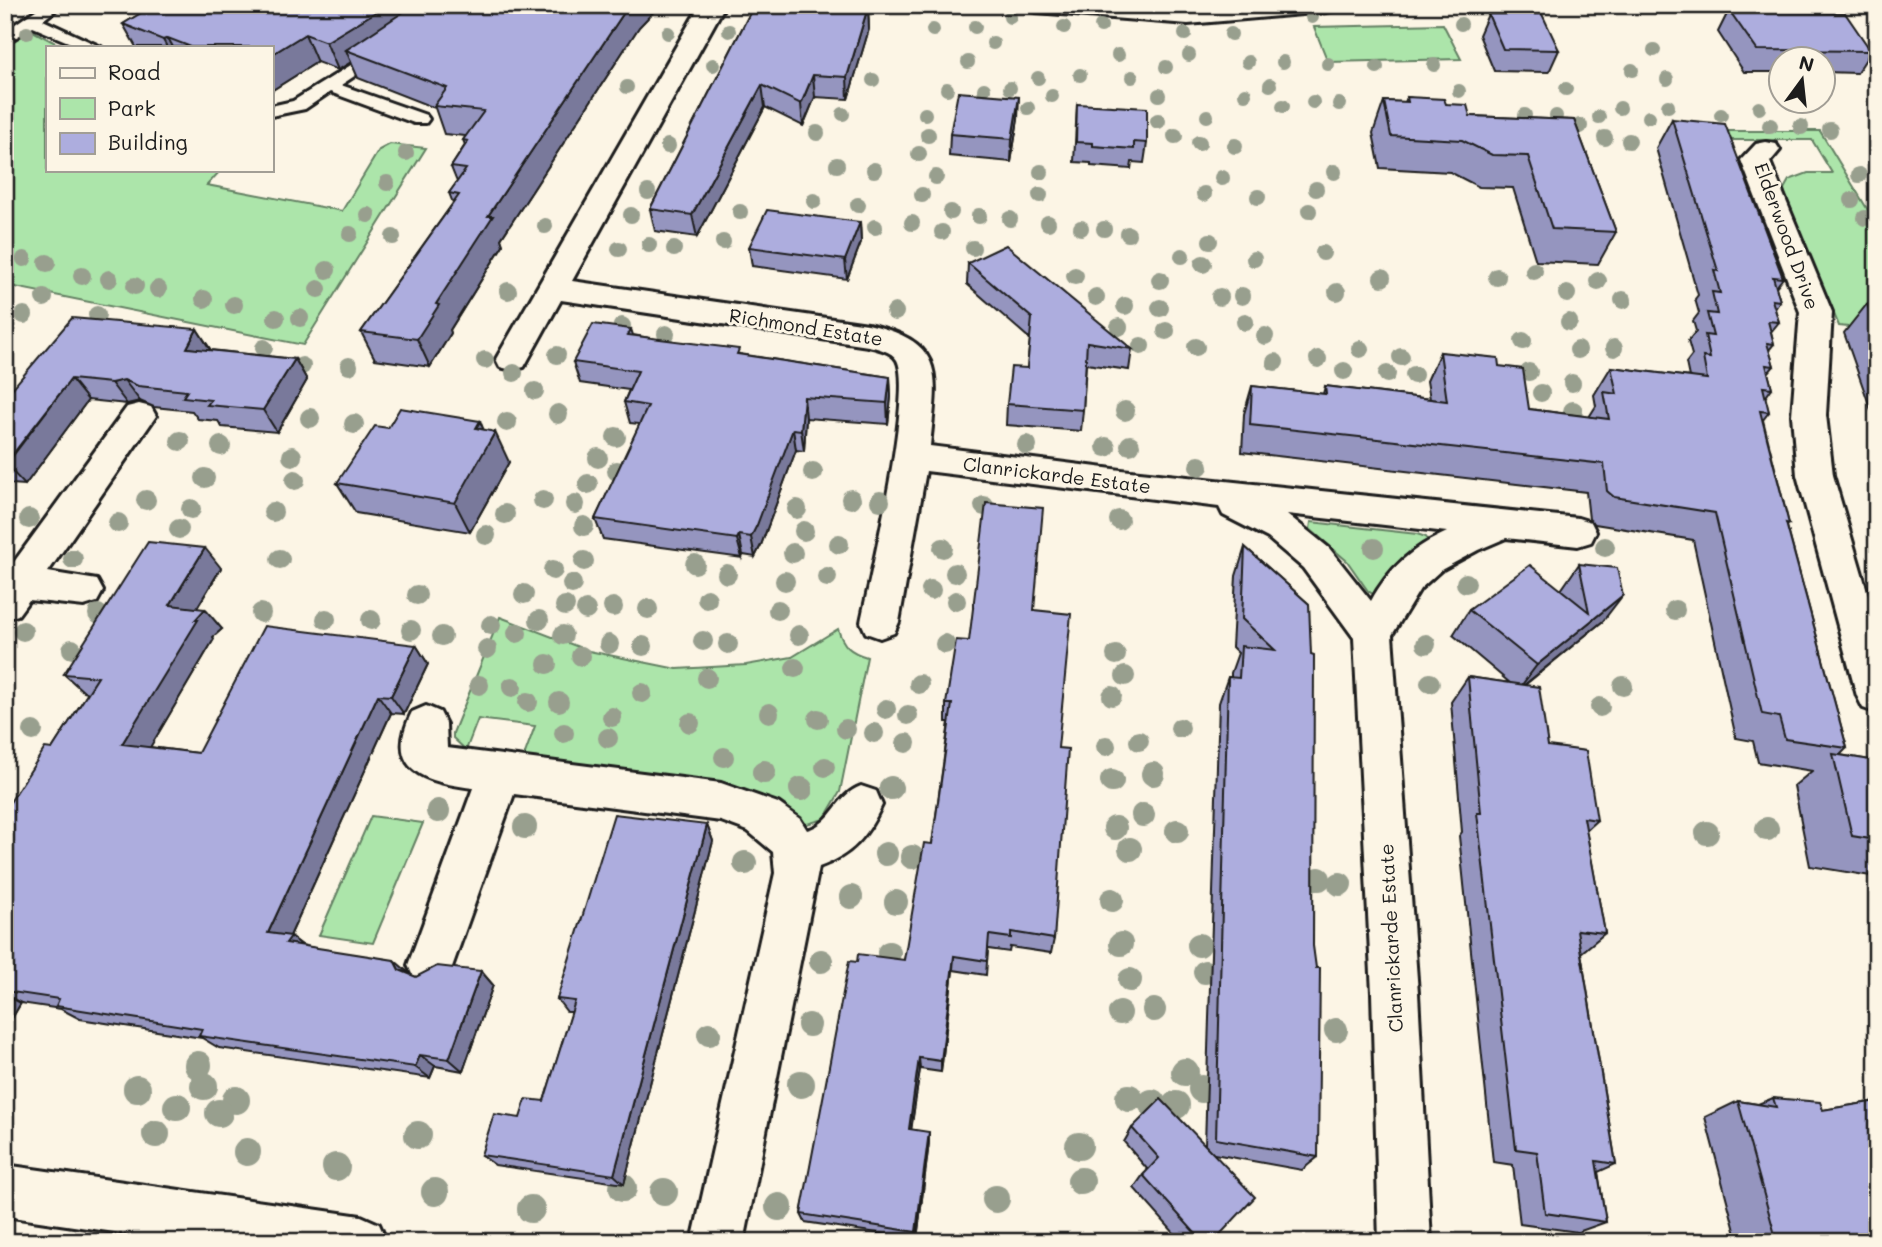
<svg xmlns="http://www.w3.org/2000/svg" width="1882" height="1247" viewBox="0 0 1882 1247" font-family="Mali,sans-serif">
<rect width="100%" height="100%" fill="#fcf5e5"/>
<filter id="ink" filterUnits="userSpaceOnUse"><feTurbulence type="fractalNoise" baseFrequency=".0143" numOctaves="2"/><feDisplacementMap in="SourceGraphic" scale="14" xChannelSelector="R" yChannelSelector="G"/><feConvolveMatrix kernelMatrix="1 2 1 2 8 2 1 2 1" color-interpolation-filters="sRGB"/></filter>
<g filter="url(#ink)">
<g fill="#ace5aa" stroke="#648063" stroke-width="2">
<polygon points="1443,24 1461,59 1328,62 1314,27"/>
<polygon points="29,29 63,47 47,47 47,170 221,170 207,185 342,211 379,150 390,144 426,148 303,345 5,285 5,41"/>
<polygon points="1694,131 1820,131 1877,225 1877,330 1839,326 1786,198 1784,189 1789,180 1808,173 1832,173 1812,140 1701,140"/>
<path d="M1311 522 1417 534 1426 537 1429 542C1418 552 1404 556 1393 568 1385 576 1384 589 1373 594L1368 591 1347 561 1310 529Z"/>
<path d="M500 617 589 651 677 669 746 665 792 657 838 629C843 646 850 652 867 657L840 792 824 819 807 824 750 792 724 784 523 759 535 726 478 719 466 750 453 738V733Z"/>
<polygon points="371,816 423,823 373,943 319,935"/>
</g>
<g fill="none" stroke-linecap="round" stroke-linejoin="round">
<defs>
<g id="service">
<polygon points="43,5 62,5 43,20 101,47 80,47 33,27 5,44 5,31"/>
<polygon points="380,47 388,52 386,55 341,85 426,115 429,119 426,123 414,123 330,92 305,109 271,116 271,106 293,101"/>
</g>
<g id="minor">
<path d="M700 5H725L572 281 868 324C948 343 937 375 930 446L1121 470 1578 518 1591 522 1596 532 1591 542 1578 546 1506 538 1478 550 1441 570 1420 589 1392 635 1418 993 1431 1242H1379L1372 993 1354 638 1303 568 1268 538 1223 515 1219 507 926 471 899 622 894 633 880 638 866 633 861 622C870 579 914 391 897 360 892 351 877 348 868 346L561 300 524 367 512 370 500 367 496 359ZM1287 514 1447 532C1413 547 1389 568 1371 601L1329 548Z"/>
<polygon points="1766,142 1776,144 1780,150 1770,162 1832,312 1826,415 1833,475 1870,601 1877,602 1877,713 1863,708 1857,696 1797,475 1792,415 1800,312 1741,160 1756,144"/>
<polygon points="139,404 151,407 156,416 48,572 97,580 103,591 97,602 84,606 29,600 18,615 5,619 6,573 127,407"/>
<path d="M426 706 440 712 446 724 447 748 721 783 778 803 800 819 807 830C834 823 836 795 861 786L876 791 882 805C867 837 852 855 819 867L744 1242H692L775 873 773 852 748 831 721 821 514 794 447 981 431 988 415 981 408 965 473 788C426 782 383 771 412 712Z"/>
</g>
<polygon id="tertiary" points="1024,5 1188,8 1338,5 1335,10 1326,12 1188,24 1036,12 1027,10"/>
<polygon id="secondary" points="5,1165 361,1216 379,1224 387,1242 183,1242 5,1216"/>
</defs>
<use href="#service" stroke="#1c1c1c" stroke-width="6"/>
<use href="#minor" stroke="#1c1c1c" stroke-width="6"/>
<use href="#tertiary" stroke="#1c1c1c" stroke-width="6"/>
<use href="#secondary" stroke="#1c1c1c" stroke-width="6"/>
<use href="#service" fill="#fcf5e5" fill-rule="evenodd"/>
<use href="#minor" fill="#fcf5e5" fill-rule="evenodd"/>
<use href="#tertiary" fill="#fcf5e5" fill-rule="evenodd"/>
<use href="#secondary" fill="#fcf5e5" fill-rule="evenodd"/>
</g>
<g fill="#989f8e">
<circle cx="1010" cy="17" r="7"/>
<circle cx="1312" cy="17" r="7"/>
<circle cx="1461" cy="24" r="7"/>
<circle cx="1101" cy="26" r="7"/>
<circle cx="975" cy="27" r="7"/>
<circle cx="1064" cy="27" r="7"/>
<circle cx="933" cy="30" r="7"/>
<circle cx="729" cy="31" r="7"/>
<circle cx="27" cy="33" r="7"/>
<circle cx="668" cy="33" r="7"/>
<circle cx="1185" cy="34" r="7"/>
<circle cx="1231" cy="34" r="7"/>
<circle cx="993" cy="43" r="7"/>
<circle cx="1654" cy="50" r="7"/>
<circle cx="1118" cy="55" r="7"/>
<circle cx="1189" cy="55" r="7"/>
<circle cx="968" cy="62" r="7"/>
<circle cx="1248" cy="62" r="7"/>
<circle cx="1283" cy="62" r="7"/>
<circle cx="1328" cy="64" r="7"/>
<circle cx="713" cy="65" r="7"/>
<circle cx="1434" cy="65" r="7"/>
<circle cx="1166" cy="67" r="7"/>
<circle cx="1377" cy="67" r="7"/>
<circle cx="1632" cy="70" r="7"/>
<circle cx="1080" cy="75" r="7"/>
<circle cx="1132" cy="77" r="7"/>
<circle cx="1038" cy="78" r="7"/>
<circle cx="1667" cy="79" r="7"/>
<circle cx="873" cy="80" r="7"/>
<circle cx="1270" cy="85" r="7"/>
<circle cx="627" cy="87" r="7"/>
<circle cx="1010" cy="88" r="7"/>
<circle cx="947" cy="89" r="7"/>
<circle cx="984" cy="89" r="7"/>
<circle cx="1566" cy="89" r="7"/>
<circle cx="1459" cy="91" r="7"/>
<circle cx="1245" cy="94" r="7"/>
<circle cx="1159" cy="95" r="7"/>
<circle cx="1052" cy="96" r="7"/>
<circle cx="1313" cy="102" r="7"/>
<circle cx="1339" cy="104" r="7"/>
<circle cx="1283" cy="106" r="7"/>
<circle cx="1668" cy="106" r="7"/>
<circle cx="1028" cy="108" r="7"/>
<circle cx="1620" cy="108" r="7"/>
<circle cx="1759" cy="108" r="7"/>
<circle cx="843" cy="114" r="7"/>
<circle cx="925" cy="114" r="7"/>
<circle cx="1525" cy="115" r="7"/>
<circle cx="1721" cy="115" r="7"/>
<circle cx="1207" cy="116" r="7"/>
<circle cx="1556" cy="116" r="7"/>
<circle cx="1599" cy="117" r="7"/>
<circle cx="1649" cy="117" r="7"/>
<circle cx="1158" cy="121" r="8"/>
<circle cx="1580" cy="126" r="8"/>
<circle cx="1770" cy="126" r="8"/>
<circle cx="1801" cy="127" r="8"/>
<circle cx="1830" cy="130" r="8"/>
<circle cx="817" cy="133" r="8"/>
<circle cx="928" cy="135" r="8"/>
<circle cx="1175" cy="136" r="8"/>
<circle cx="1605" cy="138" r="8"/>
<circle cx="1629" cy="141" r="8"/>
<circle cx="1199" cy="143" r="8"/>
<circle cx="668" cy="146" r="8"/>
<circle cx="1235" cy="146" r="8"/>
<circle cx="406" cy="153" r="8"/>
<circle cx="919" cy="154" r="8"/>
<circle cx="837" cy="165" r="8"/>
<circle cx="874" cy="170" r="8"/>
<circle cx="1041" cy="172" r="8"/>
<circle cx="1334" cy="172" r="8"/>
<circle cx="1859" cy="175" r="8"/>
<circle cx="936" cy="177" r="8"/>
<circle cx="1222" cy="178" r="8"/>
<circle cx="387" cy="183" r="8"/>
<circle cx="1316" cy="189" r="8"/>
<circle cx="648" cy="192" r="8"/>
<circle cx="1204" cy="194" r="8"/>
<circle cx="922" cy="195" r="8"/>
<circle cx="1040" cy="195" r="8"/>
<circle cx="1258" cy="197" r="8"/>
<circle cx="1852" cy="200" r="8"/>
<circle cx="814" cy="201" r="8"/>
<circle cx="858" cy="205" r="8"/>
<circle cx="1309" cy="211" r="8"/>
<circle cx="740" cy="212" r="8"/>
<circle cx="951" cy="212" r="8"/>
<circle cx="368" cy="215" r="8"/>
<circle cx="631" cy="215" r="8"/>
<circle cx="979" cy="216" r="8"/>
<circle cx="1865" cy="218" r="8"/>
<circle cx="1010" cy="219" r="8"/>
<circle cx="912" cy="223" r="8"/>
<circle cx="1048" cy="223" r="8"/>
<circle cx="545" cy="226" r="8"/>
<circle cx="875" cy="227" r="8"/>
<circle cx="1081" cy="228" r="8"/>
<circle cx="1104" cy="229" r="8"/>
<circle cx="942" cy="232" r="8"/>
<circle cx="350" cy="234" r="8"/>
<circle cx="1128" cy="234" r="8"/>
<circle cx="393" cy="237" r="8"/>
<circle cx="1210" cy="241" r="8"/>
<circle cx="723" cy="242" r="8"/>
<circle cx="649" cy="245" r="8"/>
<circle cx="973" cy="248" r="8"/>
<circle cx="619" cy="249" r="8"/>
<circle cx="674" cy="249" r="8"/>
<circle cx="1323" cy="253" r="8"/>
<circle cx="1182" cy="256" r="8"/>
<circle cx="24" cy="259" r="8"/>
<circle cx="1254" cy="259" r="8"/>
<circle cx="47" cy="263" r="9"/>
<circle cx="1203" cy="264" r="9"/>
<circle cx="327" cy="270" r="9"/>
<circle cx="1534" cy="271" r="9"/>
<circle cx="82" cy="276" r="9"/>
<circle cx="1075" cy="276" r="9"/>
<circle cx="1497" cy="277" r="9"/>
<circle cx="1382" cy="278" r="9"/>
<circle cx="109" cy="279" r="9"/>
<circle cx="1160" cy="280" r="9"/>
<circle cx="1598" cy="281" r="9"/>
<circle cx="135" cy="286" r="9"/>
<circle cx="158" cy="289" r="9"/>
<circle cx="318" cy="289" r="9"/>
<circle cx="508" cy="291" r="9"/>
<circle cx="1337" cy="292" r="9"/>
<circle cx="1567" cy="294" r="9"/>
<circle cx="1242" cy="296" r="9"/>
<circle cx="1096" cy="297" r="9"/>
<circle cx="1220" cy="297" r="9"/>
<circle cx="44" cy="298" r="9"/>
<circle cx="204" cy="299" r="9"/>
<circle cx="1623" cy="300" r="9"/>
<circle cx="234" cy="305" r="9"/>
<circle cx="1125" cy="306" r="9"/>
<circle cx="1160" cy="308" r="9"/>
<circle cx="895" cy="312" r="9"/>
<circle cx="24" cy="315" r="9"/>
<circle cx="97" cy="315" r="9"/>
<circle cx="276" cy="318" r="9"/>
<circle cx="300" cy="318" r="9"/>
<circle cx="1245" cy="322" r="9"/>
<circle cx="1569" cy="322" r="9"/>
<circle cx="622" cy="326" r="9"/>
<circle cx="1119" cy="327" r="9"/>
<circle cx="1166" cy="331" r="9"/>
<circle cx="666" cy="334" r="9"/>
<circle cx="1265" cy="336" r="9"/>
<circle cx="1523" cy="341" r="9"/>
<circle cx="1141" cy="346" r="9"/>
<circle cx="1196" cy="347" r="9"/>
<circle cx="264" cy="348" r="9"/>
<circle cx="1614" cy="348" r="9"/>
<circle cx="1360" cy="349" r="9"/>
<circle cx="1578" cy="350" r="9"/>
<circle cx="557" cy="355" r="9"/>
<circle cx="1401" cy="357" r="9"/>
<circle cx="1318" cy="359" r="9"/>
<circle cx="485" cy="360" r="9"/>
<circle cx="1275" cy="362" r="9"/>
<circle cx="302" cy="366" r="9"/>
<circle cx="349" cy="366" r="9"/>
<circle cx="1344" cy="371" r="9"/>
<circle cx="1529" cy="372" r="9"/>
<circle cx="514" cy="373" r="9"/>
<circle cx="1387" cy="374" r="9"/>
<circle cx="1414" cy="375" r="9"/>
<circle cx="1572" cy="383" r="9"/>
<circle cx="535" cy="391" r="9"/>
<circle cx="1541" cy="393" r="9"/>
<circle cx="1125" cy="411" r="10"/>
<circle cx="1573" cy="411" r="10"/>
<circle cx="558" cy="414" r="10"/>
<circle cx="310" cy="418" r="10"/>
<circle cx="507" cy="422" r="10"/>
<circle cx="354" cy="424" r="10"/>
<circle cx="616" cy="437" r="10"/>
<circle cx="180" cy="441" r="10"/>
<circle cx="1027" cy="445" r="10"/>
<circle cx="1130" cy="445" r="10"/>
<circle cx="221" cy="446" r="10"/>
<circle cx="1106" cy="447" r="10"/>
<circle cx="292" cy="456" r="10"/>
<circle cx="598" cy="458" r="10"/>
<circle cx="1199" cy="466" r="10"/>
<circle cx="617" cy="471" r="10"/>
<circle cx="813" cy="472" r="10"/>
<circle cx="205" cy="478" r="10"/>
<circle cx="295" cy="480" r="10"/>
<circle cx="588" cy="484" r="10"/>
<circle cx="851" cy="499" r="10"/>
<circle cx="146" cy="500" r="10"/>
<circle cx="543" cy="500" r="10"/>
<circle cx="880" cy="501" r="10"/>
<circle cx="575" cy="504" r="10"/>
<circle cx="984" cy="506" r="10"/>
<circle cx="191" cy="509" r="10"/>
<circle cx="797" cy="509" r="10"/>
<circle cx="273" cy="512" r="10"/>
<circle cx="505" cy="514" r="10"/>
<circle cx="29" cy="519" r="10"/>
<circle cx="1119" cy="520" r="10"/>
<circle cx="118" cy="523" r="10"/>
<circle cx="584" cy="526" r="10"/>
<circle cx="179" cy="529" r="10"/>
<circle cx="804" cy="531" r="10"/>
<circle cx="486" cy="535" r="10"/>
<circle cx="839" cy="544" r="10"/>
<circle cx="1605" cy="547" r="10"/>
<circle cx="943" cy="548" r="10"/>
<circle cx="1374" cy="548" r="10"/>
<circle cx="793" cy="553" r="10"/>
<circle cx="73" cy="559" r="10"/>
<circle cx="280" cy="559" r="10"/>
<circle cx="584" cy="561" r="10"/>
<circle cx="695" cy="564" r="10"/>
<circle cx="553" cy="570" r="10"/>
<circle cx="955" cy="573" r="10"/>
<circle cx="727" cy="574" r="10"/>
<circle cx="827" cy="577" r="10"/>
<circle cx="785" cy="581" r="10"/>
<circle cx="1466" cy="583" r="10"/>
<circle cx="572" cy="584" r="10"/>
<circle cx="931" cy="590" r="10"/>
<circle cx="524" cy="594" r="10"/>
<circle cx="417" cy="595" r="10"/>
<circle cx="707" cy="599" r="10"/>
<circle cx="956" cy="601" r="10"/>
<circle cx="565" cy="606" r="10"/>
<circle cx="613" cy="607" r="10"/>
<circle cx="648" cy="609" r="10"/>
<circle cx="586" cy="610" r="10"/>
<circle cx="778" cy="610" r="10"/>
<circle cx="1675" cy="610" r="10"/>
<circle cx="261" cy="613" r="10"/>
<circle cx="98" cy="614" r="10"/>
<circle cx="326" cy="619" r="10"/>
<circle cx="371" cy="620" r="10"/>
<circle cx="539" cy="620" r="10"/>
<circle cx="491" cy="625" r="10"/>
<circle cx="411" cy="630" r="10"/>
<circle cx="23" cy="631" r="10"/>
<circle cx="517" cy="633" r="10"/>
<circle cx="563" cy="635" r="10"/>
<circle cx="799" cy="635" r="10"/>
<circle cx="442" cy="636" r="10"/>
<circle cx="703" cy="641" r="10"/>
<circle cx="609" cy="644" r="10"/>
<circle cx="728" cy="644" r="10"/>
<circle cx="945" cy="644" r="10"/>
<circle cx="1426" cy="644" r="10"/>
<circle cx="643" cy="646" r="10"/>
<circle cx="72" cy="649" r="10"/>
<circle cx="487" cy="649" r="10"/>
<circle cx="1116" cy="655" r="10"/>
<circle cx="581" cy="656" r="10"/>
<circle cx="547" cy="664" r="10"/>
<circle cx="795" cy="668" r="10"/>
<circle cx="1125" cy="676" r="10"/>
<circle cx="707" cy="678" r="10"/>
<circle cx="1430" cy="683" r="10"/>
<circle cx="919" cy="684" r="10"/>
<circle cx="479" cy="685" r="10"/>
<circle cx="1623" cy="686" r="10"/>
<circle cx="512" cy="687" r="10"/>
<circle cx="642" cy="693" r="10"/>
<circle cx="1112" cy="696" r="10"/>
<circle cx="528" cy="702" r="10"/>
<circle cx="559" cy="702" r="10"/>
<circle cx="1600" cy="707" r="10"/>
<circle cx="886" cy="709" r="10"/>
<circle cx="769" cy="713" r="10"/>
<circle cx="908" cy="715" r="10"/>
<circle cx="612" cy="717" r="10"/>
<circle cx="818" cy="719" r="10"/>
<circle cx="690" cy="723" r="10"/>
<circle cx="1180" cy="728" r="10"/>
<circle cx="846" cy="729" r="10"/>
<circle cx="33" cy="731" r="10"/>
<circle cx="564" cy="733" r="10"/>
<circle cx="874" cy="733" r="10"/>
<circle cx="608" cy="738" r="10"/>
<circle cx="1139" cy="741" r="10"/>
<circle cx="906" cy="743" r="10"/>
<circle cx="1106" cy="746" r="10"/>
<circle cx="724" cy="757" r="10"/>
<circle cx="825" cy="767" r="10"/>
<circle cx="764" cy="772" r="12"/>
<circle cx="1153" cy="774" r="12"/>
<circle cx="1112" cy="781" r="12"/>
<circle cx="891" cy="788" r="12"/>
<circle cx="801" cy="789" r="12"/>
<circle cx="438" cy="811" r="12"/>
<circle cx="1143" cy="815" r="12"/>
<circle cx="525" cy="827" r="12"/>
<circle cx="1115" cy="828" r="12"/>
<circle cx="1767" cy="829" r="12"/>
<circle cx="1177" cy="831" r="12"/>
<circle cx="1707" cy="833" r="12"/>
<circle cx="1130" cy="849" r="12"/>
<circle cx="886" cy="854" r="12"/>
<circle cx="912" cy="857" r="12"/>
<circle cx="745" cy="863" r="12"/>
<circle cx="1319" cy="879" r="12"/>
<circle cx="1340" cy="884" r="12"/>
<circle cx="851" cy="897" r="12"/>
<circle cx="1112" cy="900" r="12"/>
<circle cx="896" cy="902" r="12"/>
<circle cx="1121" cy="944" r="12"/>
<circle cx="1199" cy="945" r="12"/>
<circle cx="889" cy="953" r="12"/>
<circle cx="821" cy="961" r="12"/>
<circle cx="1205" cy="972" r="12"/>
<circle cx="1130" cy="980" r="12"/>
<circle cx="1154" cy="1010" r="12"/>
<circle cx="1120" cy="1013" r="12"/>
<circle cx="809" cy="1025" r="12"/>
<circle cx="1336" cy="1030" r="12"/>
<circle cx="709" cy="1034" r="12"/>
<circle cx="198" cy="1065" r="14"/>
<circle cx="1185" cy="1072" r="14"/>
<circle cx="801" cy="1084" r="14"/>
<circle cx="204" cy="1086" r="14"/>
<circle cx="137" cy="1089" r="14"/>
<circle cx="1202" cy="1089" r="14"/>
<circle cx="1129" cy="1098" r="14"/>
<circle cx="236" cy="1100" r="14"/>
<circle cx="1152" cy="1103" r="14"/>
<circle cx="1176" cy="1105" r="14"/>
<circle cx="177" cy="1107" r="14"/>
<circle cx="219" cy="1113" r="14"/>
<circle cx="156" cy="1134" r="14"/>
<circle cx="418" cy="1135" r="14"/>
<circle cx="1079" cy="1146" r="14"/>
<circle cx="247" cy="1152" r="14"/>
<circle cx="336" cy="1167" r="14"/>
<circle cx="1081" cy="1181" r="14"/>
<circle cx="623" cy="1188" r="14"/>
<circle cx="435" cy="1192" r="14"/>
<circle cx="664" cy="1192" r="14"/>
<circle cx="996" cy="1199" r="14"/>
<circle cx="779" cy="1207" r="14"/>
<circle cx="531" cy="1209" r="14"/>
</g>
<g fill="#9595bf" stroke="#1c1c1c" stroke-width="2">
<polygon points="154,5 660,5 639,27 501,239 503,245 450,330 451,333 430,367 375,359 361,332 453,203 449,193 457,182 451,167 465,145 463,140 466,136 444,134 435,108 358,78 351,62 338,70 317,62 271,91 271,47 136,47 123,24"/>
<polygon points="754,5 868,7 869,29 848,99 815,97 803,126 765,107 697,237 655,231 650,209"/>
<polygon points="1729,10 1871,51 1857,73 1823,72 1823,60 1781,60 1781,72 1744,72 1718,32"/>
<polygon points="1488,14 1559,50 1549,72 1494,71 1479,35"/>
<polygon points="1407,97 1446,104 1470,116 1574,120 1616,232 1598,264 1536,261 1513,188 1479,187 1450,172 1380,168 1373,133 1384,101 1405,102"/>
<polygon points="1077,104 1147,143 1144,163 1132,162 1131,169 1091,166 1091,163 1074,162"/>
<polygon points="1018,119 1011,162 949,156 950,134"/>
<polygon points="1672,119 1783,278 1776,287 1780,301 1775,309 1779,322 1771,332 1774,344 1769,350 1774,366 1768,373 1772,388 1765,398 1769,412 1763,420 1789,524 1787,526 1847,748 1840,755 1877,761 1877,877 1810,866 1794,786 1812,771 1758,762 1753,741 1736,738 1693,540 1595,524 1589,519 1586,492 1242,452 1244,414 1252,386 1323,394 1325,386 1430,399 1427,381 1440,352 1499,366 1529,409 1589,417 1596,406 1594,395 1611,367 1689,377 1686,363 1692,355 1688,341 1696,331 1693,321 1699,313 1695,299 1698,295 1656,148"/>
<polygon points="860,222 861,242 847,279 752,266 749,247"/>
<polygon points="968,263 1132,349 1129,370 1086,364 1083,410 1081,431 1006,425 1007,404 1027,368 1030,339 967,284"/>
<polygon points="1867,304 1877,305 1877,427 1844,333"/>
<polygon points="197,329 211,350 295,359 307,380 277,432 222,427 218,421 198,419 192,411 154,407 140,401 127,404 88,400 25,485 11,484 5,491 5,397"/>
<polygon points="631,329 633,335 740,354 890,377 891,397 888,424 806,418 804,451 796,450 761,545 755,557 743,555 742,558 603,539 595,519 640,424 630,423 624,402 629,390 580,383 573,362"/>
<polygon points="480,421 483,430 509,462 470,532 356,513 337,483 388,428"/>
<polygon points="1245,547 1309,604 1313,946 1318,1157 1302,1170 1214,1154 1213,1242 1182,1242 1134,1188 1143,1175 1148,1170 1124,1142 1132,1128 1205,1144 1219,703 1228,677 1231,677 1231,673 1238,653 1232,647 1236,576"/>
<polygon points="1579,564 1603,621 1525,685 1548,746 1597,820 1586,830 1605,933 1581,953 1616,1164 1598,1172 1606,1222 1578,1232 1520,1224 1513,1165 1493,1162 1459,836 1462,832 1451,702 1468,677 1510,683 1453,635 1469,610 1561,590"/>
<polygon points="221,568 197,608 222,629 213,637 214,639 150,747 198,753 416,645 428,664 404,714 391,713 290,936 302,945 409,974 416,977 481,971 493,985 463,1071 435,1066 430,1078 219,1048 202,1038 80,1019 61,1009 21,1003 5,1030 5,810 52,749 88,693 84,692 64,674"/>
<polygon points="1034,610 1058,748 1054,939 1051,953 1010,947 1009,952 988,949 986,975 953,970 941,1072 920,1069 911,1129 929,1142 917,1239 805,1222 801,1214 857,962 904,960 932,844 949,722 946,722 946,704 969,641"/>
<polygon points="707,825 713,841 624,1184 495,1165 481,1155 544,1101 572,1012 567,1012 557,999"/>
<polygon points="1773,1098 1823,1110 1877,1101 1877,1242 1738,1242 1705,1117 1738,1101 1758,1104"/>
</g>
<g fill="#79799b" stroke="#1c1c1c" stroke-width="2">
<polygon points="387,5 430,5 346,50 351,62 338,70 326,42"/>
<polygon points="629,5 660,5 639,27 501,239 503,245 450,330 451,333 430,367 417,339 436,304 488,216"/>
<polygon points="868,7 869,29 848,99 847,77"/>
<polygon points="305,34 317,62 271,91 271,55"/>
<polygon points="168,38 173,47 167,47 163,40"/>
<polygon points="813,75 815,97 803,126 801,104"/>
<polygon points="762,85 765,107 697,237 692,215"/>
<polygon points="1019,97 1018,119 1011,162 1012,139"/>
<polygon points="860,222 861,242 847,279 845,260"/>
<polygon points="197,329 211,351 187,348"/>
<polygon points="295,359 307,380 277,432 263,410"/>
<polygon points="890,377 891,397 888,424 887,403"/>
<polygon points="71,379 88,400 25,485 6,465"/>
<polygon points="124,380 140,401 127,404 111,383"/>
<polygon points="804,397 806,418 804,451 801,430"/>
<polygon points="480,421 489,443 495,432 509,462 470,532 455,503 476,428"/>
<polygon points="793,429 796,450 761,545 755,557 751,537"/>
<polygon points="5,478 11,484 5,491"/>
<polygon points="739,535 743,555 742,558 737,539"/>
<polygon points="205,548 221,568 187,624 170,605"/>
<polygon points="1623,595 1603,621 1518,690 1537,665"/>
<polygon points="205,609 222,629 213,637 214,639 142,761 122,744 195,620"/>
<polygon points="416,645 428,664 404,714 391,696"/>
<polygon points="378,695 391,713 290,936 308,950 304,957 268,933"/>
<polygon points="707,825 713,841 624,1184 614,1175"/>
<polygon points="954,956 953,970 941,1072 941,1061"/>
<polygon points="394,960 409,973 399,970"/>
<polygon points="481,971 493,985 463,1071 449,1059"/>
<polygon points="5,995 21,1003 5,1030"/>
<polygon points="420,1055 435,1066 430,1078 415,1067"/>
<polygon points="919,1058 920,1069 910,1138 909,1129"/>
<polygon points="929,1132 929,1142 917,1239 916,1232"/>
</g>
<g fill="#adadde" stroke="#1c1c1c" stroke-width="2">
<polygon points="154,5 387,5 326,42 305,34 271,55 271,47 191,47 168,38 163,40 123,24"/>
<polygon points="414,5 629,5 488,216 493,216 436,304 439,305 417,339 361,332 459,195 449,193 466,169 451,167 468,141 463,140 484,111 434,106 447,88 346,50"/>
<polygon points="754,5 845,5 868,7 847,77 813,75 801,104 762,85 692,215 650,209"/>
<polygon points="1729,10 1845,13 1871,51 1757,50"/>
<polygon points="1488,14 1542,14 1559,50 1503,49"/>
<polygon points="958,92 1019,97 1012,139 950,134"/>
<polygon points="1407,97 1444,99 1446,104 1467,105 1470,116 1574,120 1616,232 1552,229 1528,156 1492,155 1462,140 1391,136 1384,101 1408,102"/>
<polygon points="1077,104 1147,108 1147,143 1134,142 1134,149 1093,146 1093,143 1076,142"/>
<polygon points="1672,119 1725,124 1783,278 1773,277 1780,301 1772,300 1779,322 1768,321 1774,344 1767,343 1774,366 1766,365 1772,388 1763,387 1769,412 1760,411 1789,524 1786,523 1847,748 1785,739 1779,717 1762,714 1715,513 1614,497 1607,491 1604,464 1250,425 1252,386 1326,394 1325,386 1447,401 1440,352 1498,358 1499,366 1523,369 1529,409 1609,419 1604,392 1617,394 1611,367 1707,379 1703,357 1710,358 1705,335 1713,336 1707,313 1717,314 1712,292 1720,293 1714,270 1718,271"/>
<polygon points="767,210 860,222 845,260 749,247"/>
<polygon points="1006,245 1132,349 1087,342 1083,410 1007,404 1011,367 1027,368 1032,318 968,263"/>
<polygon points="1867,304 1877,305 1877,331"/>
<polygon points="72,318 197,329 187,348 295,359 263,410 207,405 211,400 183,397 187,391 138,386 124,380 111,383 71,379 5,464 5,397"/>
<polygon points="593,324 631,329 628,335 739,349 737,354 890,377 887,403 804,397 801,430 793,429 757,525 751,537 739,535 737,539 595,519 648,406 624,402 638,371 573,362"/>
<polygon points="400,408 480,421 476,428 495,432 455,503 337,483 375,426 388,428"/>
<polygon points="986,503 1043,508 1034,610 1071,614 1058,748 1068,749 1054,939 1011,932 1011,938 989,935 987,961 954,956 941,1061 919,1058 909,1129 929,1132 916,1232 801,1214 849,961 857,962 858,954 904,960 924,843 932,844 952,704 946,704 956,640 969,641"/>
<polygon points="148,542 205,548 170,605 205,609 195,620 198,620 122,744 198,753 264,626 416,645 391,696 378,695 268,933 291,936 286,943 394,960 399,970 416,977 437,966 481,971 449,1059 420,1055 415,1067 199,1036 202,1029 56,1006 59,999 5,991 5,810 45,748 52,749 98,677 64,674"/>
<polygon points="1245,547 1309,604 1311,654 1314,655 1313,946 1316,968 1320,968 1318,1157 1216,1139 1228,677 1239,678 1241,646 1275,650 1242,619"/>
<polygon points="1579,564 1617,568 1623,595 1537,665 1469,610 1530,565 1589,612"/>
<polygon points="1468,677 1539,687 1548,746 1586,751 1597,820 1584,818 1605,933 1577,930 1616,1164 1596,1161 1606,1222 1545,1213 1537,1152 1516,1149 1477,813 1481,813"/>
<polygon points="1833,754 1877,761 1877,840 1852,836"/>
<polygon points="614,814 707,825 614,1175 481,1155 494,1114 520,1118 526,1099 544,1101 575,1001 557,999"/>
<polygon points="1773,1098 1820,1102 1823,1110 1877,1101 1877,1240 1777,1242 1738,1101 1776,1107"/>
<polygon points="1161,1099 1255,1197 1213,1242 1203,1242 1143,1175 1159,1158 1132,1128"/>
</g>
</g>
<g text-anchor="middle" stroke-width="6" stroke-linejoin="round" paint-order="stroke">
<g font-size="19" fill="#1c1c1c" stroke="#fcf5e5">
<text transform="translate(1787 236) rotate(70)" y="7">Elderwood Drive</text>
<text transform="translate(806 327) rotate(9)" y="7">Richmond Estate</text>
<text transform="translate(1057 475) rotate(7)" y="7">Clanrickarde Estate</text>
<text transform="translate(1391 938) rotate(-93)" y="7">Clanrickarde Estate</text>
</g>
</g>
<rect width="1882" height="1247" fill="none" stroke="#fcf5e5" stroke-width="28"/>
<rect x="14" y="14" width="1854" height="1219" fill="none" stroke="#1c1c1c" stroke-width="2.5" filter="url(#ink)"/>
<rect x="46" y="46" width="228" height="126" fill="#fcf5e5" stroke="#a29e95" stroke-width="2"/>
<rect x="60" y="68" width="35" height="10" fill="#fcf5e5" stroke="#a29e95" stroke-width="2"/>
<text x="108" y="80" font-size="21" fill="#1c1c1c">Road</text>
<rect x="60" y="98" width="35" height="21" fill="#ace5aa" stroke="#a29e95" stroke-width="2"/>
<text x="108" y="116" font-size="21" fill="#1c1c1c">Park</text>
<rect x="60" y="133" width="35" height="21" fill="#adadde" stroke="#a29e95" stroke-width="2"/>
<text x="108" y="150" font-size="21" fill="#1c1c1c">Building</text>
<g transform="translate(1802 80) rotate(15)"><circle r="33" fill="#fcf5e5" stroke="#a29e95" stroke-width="2"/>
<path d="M0-5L12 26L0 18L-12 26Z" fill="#1c1c1c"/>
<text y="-10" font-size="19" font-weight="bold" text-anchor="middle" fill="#1c1c1c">N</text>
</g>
</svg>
